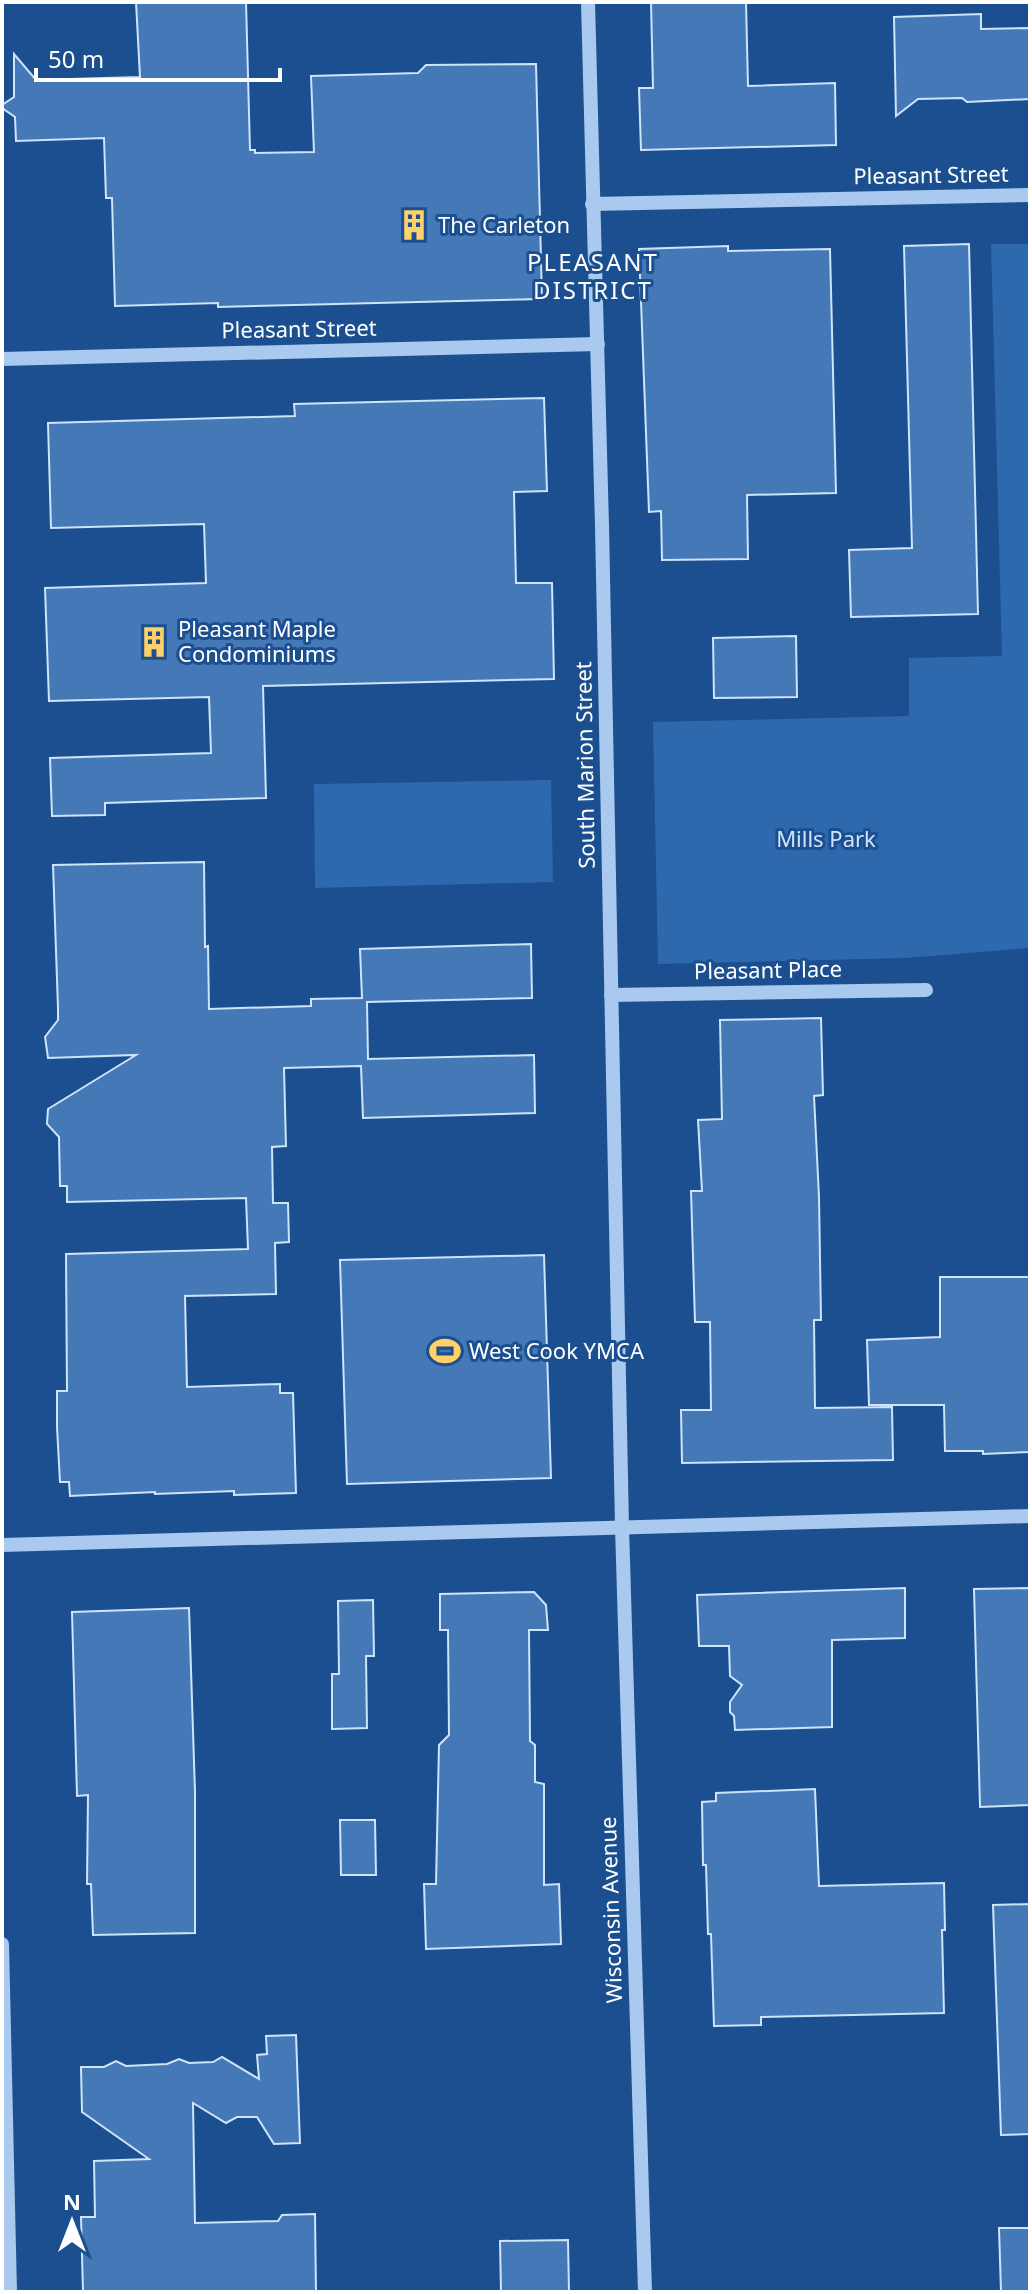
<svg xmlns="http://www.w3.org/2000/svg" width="1032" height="2294" viewBox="0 0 1032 2294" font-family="'Noto Sans',sans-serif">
<rect width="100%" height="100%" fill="#1b4f8f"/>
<g fill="#2e69ad">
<polygon points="991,244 1030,244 1030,948 905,958 658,964 653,722 909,716 909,658 1002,656"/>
<polygon points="551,780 553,882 315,888 314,784"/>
</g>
<g fill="#4478b7" stroke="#cfe3fa" stroke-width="2">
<polygon points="136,2 246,2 250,150 255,150 255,153 314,152 311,76 418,73 426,65 536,64 542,299 218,307 218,303 115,306 112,198 106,198 104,138 16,141 15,117 2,108 2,105 14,97 14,54 36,80 140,77"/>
<polygon points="651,2 746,2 748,86 835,83 836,145 641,150 639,88 653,88"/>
<polygon points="981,14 981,29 1030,28 1030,99 967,102 962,98 918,99 896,116 894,17"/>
<polygon points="969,244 978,614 851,617 849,550 912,548 904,246"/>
<polygon points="728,246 728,251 830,249 836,493 747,495 748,559 662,560 661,511 649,512 639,249"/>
<polygon points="544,398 547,491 514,492 516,583 552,583 554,679 263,686 266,798 105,803 105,815 52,816 50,758 211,753 209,697 49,701 45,588 206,583 204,524 51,528 48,423 295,416 294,404"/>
<polygon points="796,636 797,697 714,698 713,638"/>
<polygon points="204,862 205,947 208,946 209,1009 311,1006 311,999 362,998 360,949 531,944 532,998 367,1002 368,1059 534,1055 535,1113 363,1118 361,1066 284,1068 286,1146 272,1147 273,1203 288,1203 289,1242 275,1243 276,1294 185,1296 187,1387 280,1384 280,1393 293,1393 296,1493 234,1495 234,1491 155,1494 155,1492 70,1496 69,1482 60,1482 57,1427 57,1391 67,1391 66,1254 248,1249 246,1198 67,1202 67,1186 60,1186 59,1137 47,1124 48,1109 136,1055 48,1058 45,1037 58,1020 58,1008 53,865"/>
<polygon points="821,1018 823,1095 814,1096 819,1197 821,1320 814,1320 815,1408 892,1407 893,1460 682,1463 681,1410 711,1410 710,1322 695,1322 691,1191 702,1191 698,1120 722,1119 720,1020"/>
<polygon points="544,1255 551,1478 347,1484 340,1260"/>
<polygon points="940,1277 1030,1277 1030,1452 983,1454 983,1451 945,1451 944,1405 869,1405 867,1340 940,1337"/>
<polygon points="905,1588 905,1638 832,1640 832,1727 735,1730 734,1716 730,1712 730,1702 742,1685 730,1676 729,1646 699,1646 697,1595"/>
<polygon points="1030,1588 1030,1805 980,1807 974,1589"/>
<polygon points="534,1592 546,1605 548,1630 529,1630 530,1741 535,1745 535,1782 544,1784 544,1885 559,1884 561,1944 426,1949 424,1884 436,1884 439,1745 449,1735 448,1630 440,1630 440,1594"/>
<polygon points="373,1600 374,1656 366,1656 367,1728 332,1729 332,1674 339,1674 338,1601"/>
<polygon points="189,1608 195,1792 195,1933 93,1935 91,1884 87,1884 88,1795 77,1796 72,1612"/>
<polygon points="815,1789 819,1886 944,1883 945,1930 942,1930 944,2013 761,2017 761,2025 714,2026 711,1934 708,1934 706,1865 703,1865 702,1802 716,1801 716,1793"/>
<polygon points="340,1820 375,1820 376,1875 341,1875"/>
<polygon points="1030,1904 1030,2134 1001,2135 993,1905"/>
<polygon points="296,2035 300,2143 274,2144 257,2117 237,2117 226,2123 193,2103 195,2223 278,2221 282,2215 315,2214 316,2292 83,2292 81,2217 95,2217 94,2161 149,2159 82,2112 81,2067 104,2067 116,2061 126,2066 167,2064 179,2059 189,2063 213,2062 222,2057 259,2079 257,2055 267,2054 266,2036"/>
<polygon points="999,2228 1030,2228 1030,2292 1001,2292"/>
<polygon points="568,2240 569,2292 501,2292 500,2241"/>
</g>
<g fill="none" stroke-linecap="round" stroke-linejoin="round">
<g stroke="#a9c9ee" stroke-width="14">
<polyline points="588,2 602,526 622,1527 645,2292"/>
<polyline points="592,204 1030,195"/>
<polyline points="2,359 598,344"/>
<polyline points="611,995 926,990"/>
<polyline points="2,1545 1030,1516"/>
<polyline points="2,1944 10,2292"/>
</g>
</g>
<defs>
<symbol id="building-bare" viewBox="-9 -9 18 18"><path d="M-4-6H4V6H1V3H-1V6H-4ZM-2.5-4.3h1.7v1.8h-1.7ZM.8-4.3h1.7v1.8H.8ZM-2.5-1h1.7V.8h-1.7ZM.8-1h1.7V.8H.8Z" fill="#ffd166" stroke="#1b4f8f" stroke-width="2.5" paint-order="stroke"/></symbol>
<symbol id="stadium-bare" viewBox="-9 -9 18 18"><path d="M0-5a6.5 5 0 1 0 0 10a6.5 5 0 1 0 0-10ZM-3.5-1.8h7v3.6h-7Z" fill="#ffd166" stroke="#1b4f8f" stroke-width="2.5" paint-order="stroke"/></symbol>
</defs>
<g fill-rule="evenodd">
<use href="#building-bare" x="392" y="203" width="44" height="44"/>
<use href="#building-bare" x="132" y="620" width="44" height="44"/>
<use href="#stadium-bare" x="423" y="1329" width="44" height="44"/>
</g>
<g text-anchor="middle" stroke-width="6" stroke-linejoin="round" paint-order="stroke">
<g font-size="22" fill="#fff" stroke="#1b4f8f">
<text transform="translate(931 175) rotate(-1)" y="8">Pleasant Street</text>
<text transform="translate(299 329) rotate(-1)" y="8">Pleasant Street</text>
<text transform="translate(585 765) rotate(-91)" y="8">South Marion Street</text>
<text transform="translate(768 970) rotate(-1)" y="8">Pleasant Place</text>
<text transform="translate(611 1910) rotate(-92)" y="8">Wisconsin Avenue</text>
</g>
<g font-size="22" fill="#fff" stroke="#1b4f8f" text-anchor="start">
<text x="438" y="233">The Carleton</text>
<text x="178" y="637">Pleasant Maple<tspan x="178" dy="25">Condominiums</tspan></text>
<text x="469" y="1359">West Cook YMCA</text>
</g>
<g font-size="22" fill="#cfe3fa" stroke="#1b4f8f">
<text x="826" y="847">Mills Park</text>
</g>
<g font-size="24" letter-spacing="2" fill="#fff" stroke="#1b4f8f">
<text x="593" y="271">PLEASANT<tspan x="593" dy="28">DISTRICT</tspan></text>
</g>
</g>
<rect width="1032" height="2294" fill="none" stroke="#ffffff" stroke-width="8"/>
<g transform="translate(72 2222)" stroke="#1b4f8f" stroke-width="6" paint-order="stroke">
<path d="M0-6L14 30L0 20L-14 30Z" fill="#ffffff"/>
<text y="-12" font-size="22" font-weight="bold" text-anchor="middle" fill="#ffffff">N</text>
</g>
<path d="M36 68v12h244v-12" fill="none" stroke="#ffffff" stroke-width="4"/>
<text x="48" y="68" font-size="24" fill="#ffffff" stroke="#1b4f8f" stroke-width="6" paint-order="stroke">50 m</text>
</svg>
